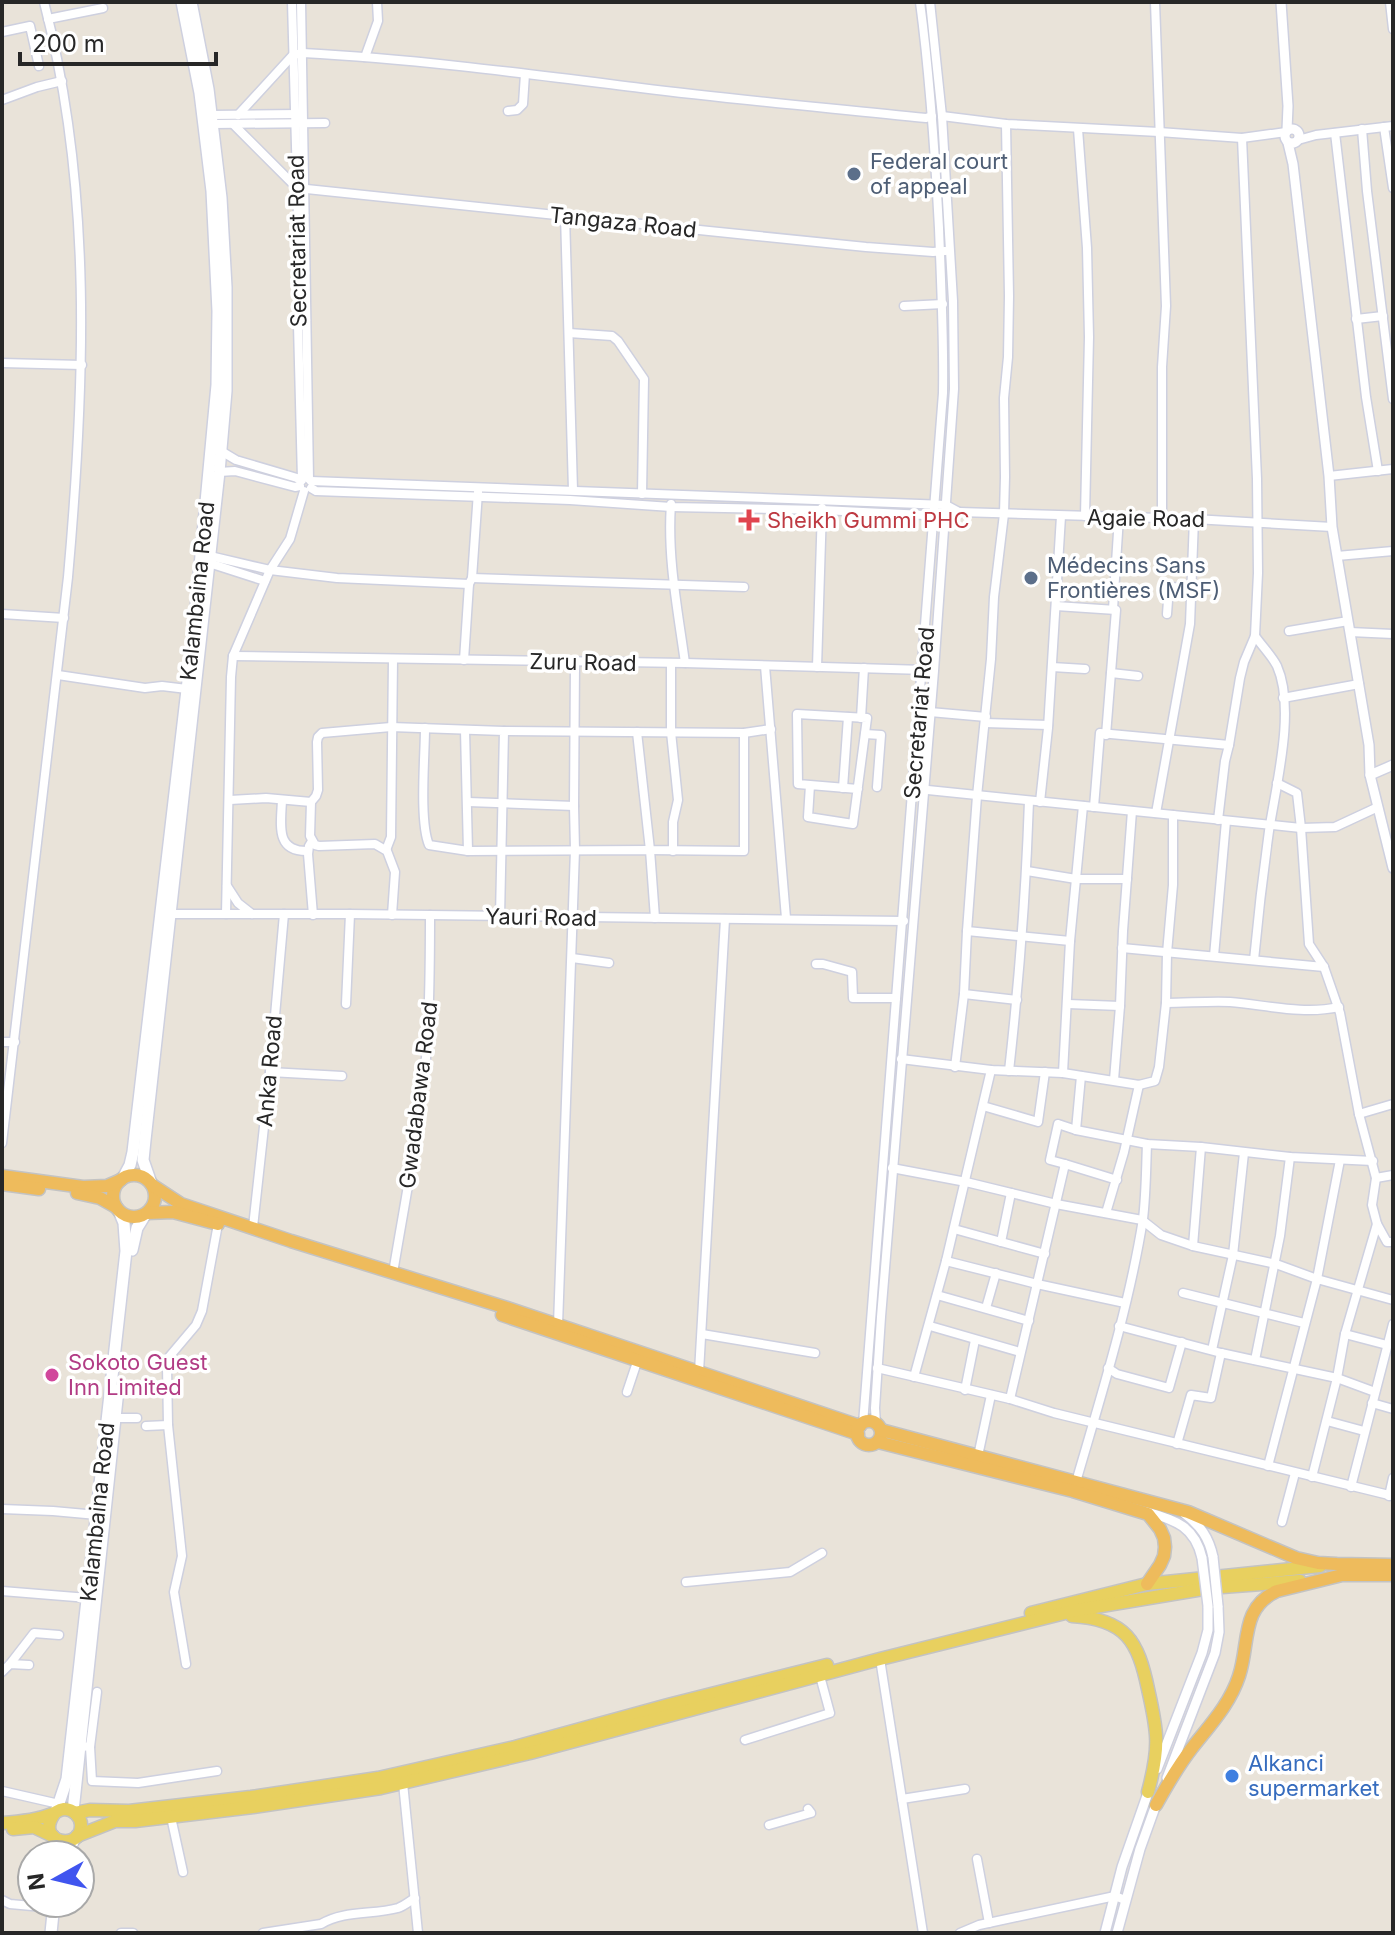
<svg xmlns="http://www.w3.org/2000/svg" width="1395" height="1935" viewBox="0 0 1395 1935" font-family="Inter,sans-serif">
<rect width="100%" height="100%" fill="#e9e3d9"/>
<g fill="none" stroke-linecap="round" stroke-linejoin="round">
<defs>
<g id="minor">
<polyline points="292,2 300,290 298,325 302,480"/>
<polyline points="301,2 309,479"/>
<polyline points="1155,2 1166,306 1162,367 1162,518"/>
<polyline points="1390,2 1393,29"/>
<polyline points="48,19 103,8"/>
<polyline points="2,32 30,26 39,66"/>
<polyline points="365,57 378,21 377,2"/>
<polyline points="2,100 37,87 62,81"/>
<polyline points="508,111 517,110 523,104 525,74"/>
<polyline points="212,115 299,114"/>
<path d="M238 115 293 55 303 53C416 59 529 74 641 88 736 100 831 108 926 118L932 116"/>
<polyline points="942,116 1006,124 1159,132 1242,138 1286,132"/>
<polyline points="213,124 325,123"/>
<polyline points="234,125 297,188 709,231 866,247 933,252 945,251"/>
<polyline points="1384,127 1393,188"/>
<polyline points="1078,129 1087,248 1089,337 1085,516"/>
<polyline points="1362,129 1367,191 1393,399"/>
<polyline points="1335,133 1366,397 1378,471"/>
<polyline points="1298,140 1316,135 1393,126"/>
<polyline points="565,215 573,490"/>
<polyline points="904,306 943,304"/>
<polyline points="1356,319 1383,316"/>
<polyline points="569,333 612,336 618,341 644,379 642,494"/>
<polyline points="2,363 82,365"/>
<polyline points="221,451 236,460 297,478 301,481"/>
<polyline points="219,472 235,471 295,487 300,486"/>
<polyline points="1329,476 1393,469"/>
<polyline points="311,481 946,505 959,512"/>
<polyline points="311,488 316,491 570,500 671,507 822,510 945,516 959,512 1194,519 1332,527"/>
<path d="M671 504C667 557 678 611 685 663"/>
<polyline points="210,556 270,570 337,578 469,584"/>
<polyline points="1337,556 1393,551"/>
<polyline points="209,563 265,581"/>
<polyline points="472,578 744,587"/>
<polyline points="1056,606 1116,610 1106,735"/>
<polyline points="1113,609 1119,517"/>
<polyline points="2,614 64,618"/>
<polyline points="1167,614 1169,587 1191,588"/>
<polyline points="1289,631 1348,621"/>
<polyline points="1350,632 1393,634"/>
<polyline points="233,656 685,663 925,670"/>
<polyline points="464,660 469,584 472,578 478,492"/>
<polyline points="671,663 671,732 678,800 673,822 673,851"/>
<polyline points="765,666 786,918"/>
<polyline points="817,667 822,508"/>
<polyline points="1052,667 1085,669"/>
<polyline points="1111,673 1138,676"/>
<polyline points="58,675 145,688 162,686 187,689"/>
<polyline points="1283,698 1359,684"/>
<polyline points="930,712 986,717"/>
<polyline points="861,718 864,668"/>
<polyline points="985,723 1048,725"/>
<path d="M425 728C425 756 419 821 429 845L468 851 650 850 655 918"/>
<polyline points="465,730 468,851"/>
<polyline points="504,731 744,733 771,729"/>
<polyline points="637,732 650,850 744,851 744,733"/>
<polyline points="865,734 881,735 877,787"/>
<polyline points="1277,783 1297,793 1301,828 1309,944 1324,967 1340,1013 1359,1114 1376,1178 1372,1205 1377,1224 1345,1334 1337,1378 1312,1477"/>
<polyline points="810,785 808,817 853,824 867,718 797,714 798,784 858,789"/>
<polyline points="843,788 848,717"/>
<polyline points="918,789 1301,828 1335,827 1378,807"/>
<polyline points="230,800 266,798 311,802"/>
<path d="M282 800C281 825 275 852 308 851"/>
<polyline points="468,802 574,806"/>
<polyline points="1040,802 1048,728 1061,516"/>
<polyline points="1094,807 1100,733 1229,745"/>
<polyline points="1156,813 1190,624 1194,519"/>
<polyline points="1218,820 1225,761 1229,745 1240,678 1244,662 1255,636 1258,573 1257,479 1242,138"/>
<polyline points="312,841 309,846 308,854 313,915"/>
<polyline points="386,850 391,837 393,659"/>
<polyline points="1027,871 1076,879 1127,879"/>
<polyline points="227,886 238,903 252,914"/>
<polyline points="169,914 350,914 904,921"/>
<polyline points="226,914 231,677 233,656 270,570 290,539 304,491"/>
<polyline points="392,915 395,872 387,851 375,844 319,846 315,845 310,836 311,802 316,796 318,790 317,742 318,737 322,733 391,727 504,731 500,917"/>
<polyline points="967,931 1070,941"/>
<polyline points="1122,948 1324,967"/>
<polyline points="1214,956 1226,821"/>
<polyline points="572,958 609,963"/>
<path d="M1254 960C1258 917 1263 874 1269 831 1276 785 1296 709 1277 666 1272 656 1262 646 1255 636"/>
<polyline points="816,964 823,964 852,972 853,998 896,998"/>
<polyline points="964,994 1017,1000"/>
<path d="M1166 1003C1187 1003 1209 1001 1230 1002 1266 1005 1303 1015 1339 1007"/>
<polyline points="346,1004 350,914"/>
<polyline points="1068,1004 1120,1006"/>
<polyline points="2,1042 15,1042"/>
<polyline points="901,1059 991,1070 1063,1073 1139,1085 1155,1081 1159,1067 1166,1003 1167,953 1173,885 1173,815"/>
<polyline points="955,1067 964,994 967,931 977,796 991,659 994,597 1004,514 1005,477 1004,398 1008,357 1009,296 1006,124"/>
<path d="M1009 1071C1019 981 1026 891 1029 801"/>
<polyline points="270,1072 342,1076"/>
<polyline points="1063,1073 1070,941 1083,806"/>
<polyline points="1081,1076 1076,1130 1147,1144 1201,1147 1290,1157 1373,1161"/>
<polyline points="1114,1080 1120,1006 1123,931 1132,811"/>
<polyline points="983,1106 1038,1122 1045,1072"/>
<polyline points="1359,1114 1393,1104"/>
<path d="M2 1143 68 577C85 386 93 190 44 2"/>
<polyline points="1065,1164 1050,1160 1058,1124 1076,1130"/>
<polyline points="892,1168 966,1182 1056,1204 1142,1220 1161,1235 1193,1246 1276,1264 1317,1279 1393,1300"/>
<polyline points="1376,1178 1393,1175"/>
<polyline points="1106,1213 1124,1152 1139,1085"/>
<polyline points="1377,1224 1387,1242 1393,1242"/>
<polyline points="253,1227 270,1072 284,914"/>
<polyline points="954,1229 1045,1254"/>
<polyline points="1001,1242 1011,1193"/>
<polyline points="1193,1246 1201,1147"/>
<polyline points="946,1261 1037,1284 1125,1303"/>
<path d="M393 1273C405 1201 419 1130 426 1058 430 1011 430 963 430 915"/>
<polyline points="1183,1293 1304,1323"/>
<polyline points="937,1295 1029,1321"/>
<polyline points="986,1308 996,1273"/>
<polyline points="558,1325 575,850 574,806 575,662"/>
<polyline points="930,1326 1020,1352"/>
<polyline points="1119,1326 1221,1353 1337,1378 1375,1392"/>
<polyline points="702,1334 815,1353"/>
<polyline points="1345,1334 1387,1345"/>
<polyline points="1212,1350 1233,1255 1244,1153"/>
<polyline points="1255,1360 1280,1236 1290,1157"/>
<polyline points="877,1368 1010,1399 1054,1413 1393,1496"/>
<polyline points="1108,1368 1117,1374 1169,1388 1182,1342"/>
<polyline points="699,1372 725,919"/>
<polyline points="914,1377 946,1261 991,1070"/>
<polyline points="965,1390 975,1340"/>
<polyline points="627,1392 637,1362"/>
<polyline points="1010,1399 1065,1164 1117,1180"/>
<polyline points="1372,1403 1393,1409"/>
<polyline points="115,1418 137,1418"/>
<polyline points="1327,1421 1364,1431"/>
<path d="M863 1424 943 393C944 338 941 283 939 228 935 152 930 77 920 2"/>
<polyline points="876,1424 875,1408 881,1317 934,671 954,389 953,301 942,116 930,2"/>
<polyline points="146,1426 168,1425"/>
<polyline points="1177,1444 1191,1395 1211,1398 1221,1353"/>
<polyline points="978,1456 991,1395"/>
<polyline points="1268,1466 1317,1279 1340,1160"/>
<path d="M1076 1482C1101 1396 1129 1307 1143 1219 1146 1194 1146 1169 1147 1144"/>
<polyline points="1351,1487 1393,1324"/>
<polyline points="1389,1496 1393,1478"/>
<polyline points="2,1509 53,1511 97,1515"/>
<polyline points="1282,1522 1295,1473"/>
<polyline points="686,1582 790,1572 822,1553"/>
<polyline points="2,1591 88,1598"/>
<polyline points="880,1659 923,1933"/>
<polyline points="10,1664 34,1633 59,1635"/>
<polyline points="186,1664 174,1592 182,1556 168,1425 167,1366 169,1357 196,1325 202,1311 218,1224"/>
<polyline points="2,1672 10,1664 29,1665"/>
<polyline points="745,1740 830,1713 820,1676"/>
<polyline points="80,1746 90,1747 92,1781 138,1783 217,1771"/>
<polyline points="90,1747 97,1692"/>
<polyline points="403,1783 418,1933"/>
<polyline points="2,1791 59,1804"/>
<polyline points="902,1799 965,1789"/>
<polyline points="171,1817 183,1872"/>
<polyline points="769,1825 811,1813 808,1809"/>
<polyline points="977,1859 989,1923"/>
<polyline points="2,1900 10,1904 54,1908"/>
<polyline points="121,1933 133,1933"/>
<path d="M263 1933 321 1924C344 1910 373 1915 398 1908 404 1906 410 1901 415 1898"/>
<polyline points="960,1933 979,1925 1115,1896 1125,1900"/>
</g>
<g id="tertiary">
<polyline points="1281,2 1288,106 1287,130"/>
<circle cx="1292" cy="136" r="7"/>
<polyline points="1288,143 1293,164 1329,476 1332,527 1369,745 1370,775 1393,868"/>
<polyline points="1370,775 1393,765"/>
<path d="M1147 1512C1176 1520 1195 1527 1202 1558"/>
<path d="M1185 1514C1201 1526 1209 1538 1213 1557"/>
<polyline points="1157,1769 1202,1653 1208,1630 1208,1606"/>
<polyline points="1167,1778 1215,1653 1219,1632 1218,1606"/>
<polyline points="1105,1933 1122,1867 1150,1787"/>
<polyline points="1117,1933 1140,1849 1158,1799"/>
</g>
<g id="secondary">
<polyline points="123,1178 130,1165 133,1152 194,630 217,385 218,311 212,191 200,93 182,2"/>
<polyline points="151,1183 143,1160 145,1140 219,472 226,391 226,287 221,198 208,89 191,2"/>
<polyline points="132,1250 137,1228 145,1215"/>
<polyline points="73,1811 118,1390"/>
<polyline points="56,1812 67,1779 126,1251 124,1223 119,1211"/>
<polyline points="57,1839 59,1855"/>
<polyline points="68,1855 74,1839"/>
<polyline points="51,1933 54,1903"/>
</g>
<g id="primary">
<polyline points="1031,1613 1147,1584 1320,1566"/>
<path d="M1072 1616C1126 1619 1138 1641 1148 1689 1158 1733 1160 1747 1148 1792"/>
<polyline points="75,1813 90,1810 129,1811 251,1797 378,1778 515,1747 668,1705 827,1665"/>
<path d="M2 1823C18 1822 37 1820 52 1814 58 1812 57 1810 64 1809 68 1809 73 1811 76 1814 79 1817 81 1821 81 1825 82 1852 34 1843 54 1814"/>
<polyline points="13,1829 34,1827 53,1836"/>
<polyline points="77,1836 115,1821 135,1821 253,1807 381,1788 530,1753 880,1659 1077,1610 1209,1588 1300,1581"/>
</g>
<g id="trunk">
<circle cx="134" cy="1196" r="21"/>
<polyline points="2,1176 83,1187 107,1186 121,1180"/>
<polyline points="2,1184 39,1189"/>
<polyline points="152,1185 181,1204 291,1241 507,1308 860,1426"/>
<polyline points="77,1193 100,1198 116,1207"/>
<polyline points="147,1213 173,1212 218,1224"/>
<polyline points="502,1315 858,1434"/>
<circle cx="869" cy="1433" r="12"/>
<polyline points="881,1430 1188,1512 1296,1558 1318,1563 1337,1564 1393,1565"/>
<polyline points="878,1442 1073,1491 1148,1514 1160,1529 1164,1538 1165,1547 1164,1556 1160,1565 1147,1584"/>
<path d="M1156 1805C1167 1785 1178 1766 1192 1748 1210 1725 1230 1704 1239 1676 1250 1643 1240 1608 1277 1591L1342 1575H1393"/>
</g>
</defs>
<use href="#minor" stroke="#ced0df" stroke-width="11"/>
<use href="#tertiary" stroke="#ced0df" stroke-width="12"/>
<use href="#secondary" stroke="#ced0df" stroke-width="14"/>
<use href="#primary" stroke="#c3c3c3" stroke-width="15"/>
<use href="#trunk" stroke="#c3c3c3" stroke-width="15"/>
<use href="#minor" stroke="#fff" stroke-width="8"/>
<use href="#tertiary" stroke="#fff" stroke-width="9"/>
<use href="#secondary" stroke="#fff" stroke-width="11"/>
<use href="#primary" stroke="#e8d05f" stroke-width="12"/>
<use href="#trunk" stroke="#eebb5c" stroke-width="12"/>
<defs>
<g id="tertiary-bridge">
<polyline points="1213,1557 1218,1606"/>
<polyline points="1202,1558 1208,1606"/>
</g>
</defs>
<use href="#tertiary-bridge" stroke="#ced0df" stroke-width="12" stroke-linecap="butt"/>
<use href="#tertiary-bridge" stroke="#fff" stroke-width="9"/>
</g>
<g fill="#5c6f8a" stroke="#fff" stroke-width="3">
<circle cx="854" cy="174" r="8"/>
<circle cx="1031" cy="578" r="8"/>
</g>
<path fill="#e0444e" stroke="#fff" stroke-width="3" d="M745 508h8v8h8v8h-8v8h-8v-8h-8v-8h8z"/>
<circle fill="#d1479c" stroke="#fff" stroke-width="3" cx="52" cy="1375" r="8"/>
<circle fill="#3f7fe0" stroke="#fff" stroke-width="3" cx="1232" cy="1776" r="8"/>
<g text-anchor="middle" stroke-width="7" stroke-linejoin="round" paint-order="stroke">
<g font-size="22" fill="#4e5e75" stroke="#fff" text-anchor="start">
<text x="870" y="169">Federal court<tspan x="870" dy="25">of appeal</tspan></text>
<text x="1047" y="573">Médecins Sans<tspan x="1047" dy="25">Frontières (MSF)</tspan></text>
</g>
<g font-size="22" fill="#272727" stroke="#fff">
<text transform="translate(623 222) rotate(6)" y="8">Tangaza Road</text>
<text transform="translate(297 241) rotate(-91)" y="8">Secretariat Road</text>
<text transform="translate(1146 518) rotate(1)" y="8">Agaie Road</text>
<text transform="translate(197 591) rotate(-84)" y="8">Kalambaina Road</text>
<text transform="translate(583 662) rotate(1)" y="8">Zuru Road</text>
<text transform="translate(919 713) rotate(-85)" y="8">Secretariat Road</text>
<text transform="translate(541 917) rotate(1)" y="8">Yauri Road</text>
<text transform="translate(269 1071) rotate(-85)" y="8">Anka Road</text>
<text transform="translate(418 1095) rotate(-83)" y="8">Gwadabawa Road</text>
<text transform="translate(97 1512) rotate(-84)" y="8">Kalambaina Road</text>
</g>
<g font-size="22" fill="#be3a42" stroke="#fff" text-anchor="start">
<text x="767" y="528">Sheikh Gummi PHC</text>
</g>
<g font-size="22" fill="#b23c85" stroke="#fff" text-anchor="start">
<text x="68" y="1370">Sokoto Guest<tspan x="68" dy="25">Inn Limited</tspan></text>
</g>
<g font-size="22" fill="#366cbe" stroke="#fff" text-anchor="start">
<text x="1248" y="1771">Alkanci<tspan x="1248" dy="25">supermarket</tspan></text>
</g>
</g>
<rect width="1395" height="1935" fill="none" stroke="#272727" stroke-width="8"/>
<g transform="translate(56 1879) rotate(262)"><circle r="38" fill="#ffffff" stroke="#a9a9a9" stroke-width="2"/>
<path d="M0-6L14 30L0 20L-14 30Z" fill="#4055ef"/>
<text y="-12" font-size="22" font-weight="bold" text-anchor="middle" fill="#272727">N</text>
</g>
<path d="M20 52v12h196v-12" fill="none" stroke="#272727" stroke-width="4"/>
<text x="32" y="52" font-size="24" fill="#272727" stroke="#ffffff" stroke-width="6" paint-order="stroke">200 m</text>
</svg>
